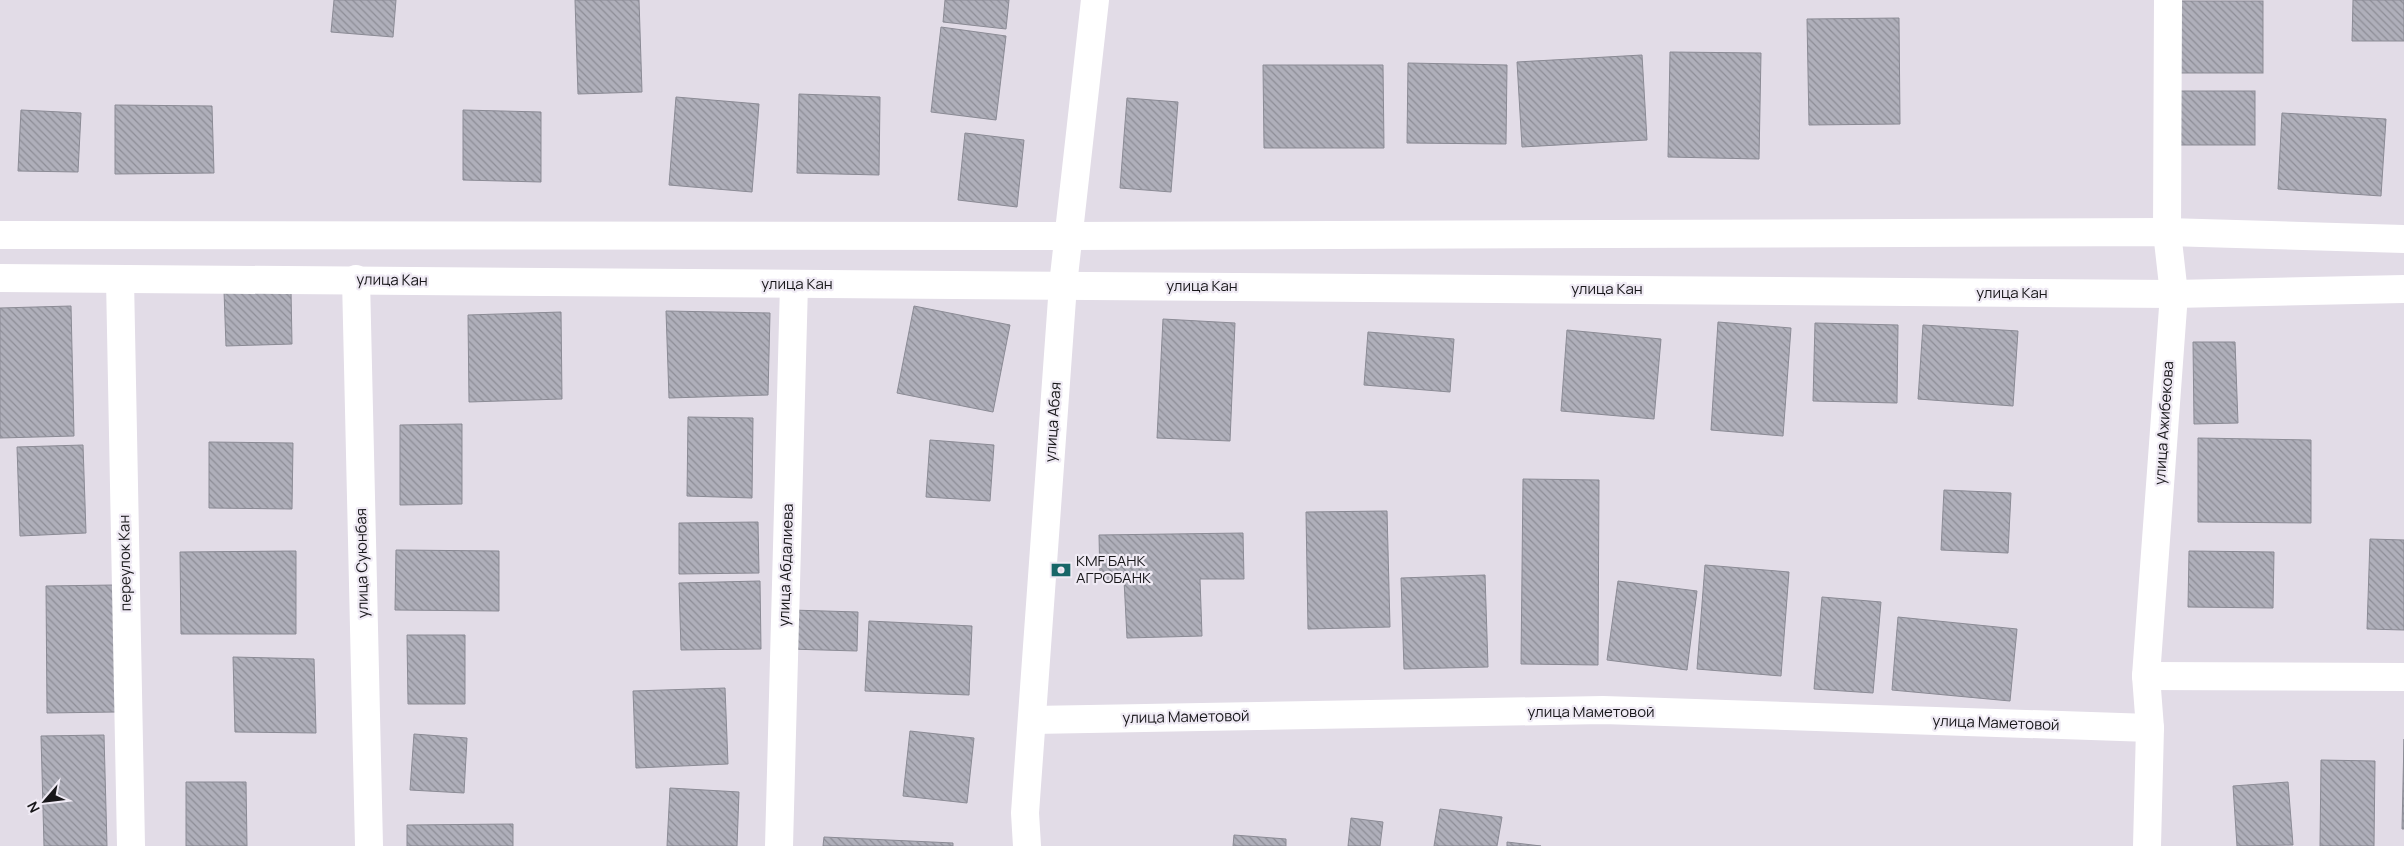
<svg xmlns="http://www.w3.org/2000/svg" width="2404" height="846" viewBox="0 0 2404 846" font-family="Manrope,sans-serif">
<defs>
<pattern id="building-back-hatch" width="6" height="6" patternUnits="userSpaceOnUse" patternTransform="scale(1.25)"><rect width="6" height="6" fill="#afafba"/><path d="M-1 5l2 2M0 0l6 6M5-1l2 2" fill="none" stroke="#8d8d96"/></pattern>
</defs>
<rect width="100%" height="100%" fill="#e2dce7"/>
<g fill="url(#building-back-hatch)" stroke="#8b8b95">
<polygon points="334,0 396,0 393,37 331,32"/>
<polygon points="575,0 639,0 642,92 578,94"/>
<polygon points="945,0 1009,0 1006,29 943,22"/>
<polygon points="2353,0 2404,0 2404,41 2352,41"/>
<rect x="2180" y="1" width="83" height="72"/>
<polygon points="1899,18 1900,124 1809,125 1807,19"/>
<polygon points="941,27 1006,36 996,120 931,112"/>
<polygon points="1670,52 1761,53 1759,159 1668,157"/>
<polygon points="1642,55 1647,140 1522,147 1517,62"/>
<polygon points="1408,63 1507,65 1506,144 1407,143"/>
<polygon points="1263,65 1383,65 1384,148 1264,148"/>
<rect x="2176" y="91" width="79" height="54"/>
<polygon points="799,94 880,97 879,175 797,173"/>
<polygon points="676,97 759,104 752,192 669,185"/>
<polygon points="1127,98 1178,102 1171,192 1120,188"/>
<polygon points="115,105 212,106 214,173 115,174"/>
<polygon points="21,110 81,113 78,172 18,171"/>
<polygon points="463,110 541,112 541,182 463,180"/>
<polygon points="2282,113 2386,119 2381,196 2278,189"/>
<polygon points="965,133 1024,140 1017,207 958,200"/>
<polygon points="224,291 291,291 292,344 226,346"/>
<polygon points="71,306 74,436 0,438 0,308"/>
<polygon points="914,306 1010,325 993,412 897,393"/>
<polygon points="666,311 770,313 768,395 669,398"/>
<polygon points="561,312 562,399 469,402 468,315"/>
<polygon points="1163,319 1235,323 1230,441 1157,438"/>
<polygon points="1718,322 1791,328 1783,436 1711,430"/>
<polygon points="1815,323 1898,325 1897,403 1813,401"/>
<polygon points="1923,325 2018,331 2013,406 1918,399"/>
<polygon points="1567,330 1661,339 1654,419 1561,411"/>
<polygon points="1368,332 1454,339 1450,392 1364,385"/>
<polygon points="2193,342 2235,342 2238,423 2194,424"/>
<polygon points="688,417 753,418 752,498 687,496"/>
<polygon points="462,424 462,504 400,505 400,425"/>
<polygon points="2198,438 2311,440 2311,523 2198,522"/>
<polygon points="930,440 994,445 990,501 926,497"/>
<polygon points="209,442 293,443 292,509 209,508"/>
<polygon points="83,445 86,533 20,536 17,447"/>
<polygon points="1523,479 1599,480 1598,665 1521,664"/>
<polygon points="1944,490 2011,493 2008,553 1941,550"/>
<polygon points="1387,511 1390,627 1308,629 1306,512"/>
<polygon points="758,522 759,573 679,574 679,523"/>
<polygon points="1243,533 1244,579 1200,579 1202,636 1127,638 1124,580 1100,580 1099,535"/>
<polygon points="2370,539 2404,540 2404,630 2367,629"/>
<polygon points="396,550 499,551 499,611 395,610"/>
<polygon points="296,551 296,634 181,634 180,552"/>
<polygon points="2189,551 2274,552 2273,608 2188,607"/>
<polygon points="1705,565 1789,572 1781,676 1697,669"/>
<polygon points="1485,575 1488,667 1404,669 1401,578"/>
<polygon points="760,581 761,649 681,650 679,583"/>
<polygon points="1618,581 1697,591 1687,670 1607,660"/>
<polygon points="114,585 116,712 47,713 46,586"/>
<polygon points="1822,597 1881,602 1873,693 1814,689"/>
<polygon points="791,610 858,612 857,651 789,649"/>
<polygon points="1898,617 2017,629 2010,701 1892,690"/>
<polygon points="869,621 972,626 969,695 865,691"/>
<polygon points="407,635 465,635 465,704 408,704"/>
<polygon points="233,657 314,659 316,733 235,732"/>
<polygon points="725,688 728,764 636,768 633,691"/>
<polygon points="910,731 974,738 967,803 903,796"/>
<polygon points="414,734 467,738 464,793 410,790"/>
<polygon points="104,735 107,846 44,846 41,736"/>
<polygon points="2404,739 2404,829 2402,829"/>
<polygon points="2321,760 2375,761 2374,846 2320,846"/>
<polygon points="186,782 246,782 247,846 186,846"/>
<polygon points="2288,782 2293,845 2237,846 2233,786"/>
<polygon points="670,788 739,792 737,846 667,846"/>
<polygon points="1440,809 1502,817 1497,846 1434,846"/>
<polygon points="1351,818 1383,822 1380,846 1348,846"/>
<polygon points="513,824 513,846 407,846 407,825"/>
<polygon points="1234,835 1286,839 1286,846 1233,846"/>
<polygon points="824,837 953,843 953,846 823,846"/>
<polygon points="1507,842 1541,846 1507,846"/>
</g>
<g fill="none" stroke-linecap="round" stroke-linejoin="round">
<g stroke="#fff" stroke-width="28">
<polyline points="0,235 1068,236 2167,232 2404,239"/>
<polyline points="0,278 2174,294 2404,289"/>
<polyline points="120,279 131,846"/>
<polyline points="356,279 369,846"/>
<polyline points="2146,676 2404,677"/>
<polyline points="1032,720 1603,710 2150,728"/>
<polyline points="779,846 794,284"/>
<polyline points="1027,846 1025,813 1063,285 1095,0"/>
<polyline points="2147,846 2150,728 2146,676 2174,294 2167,232 2168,0"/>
</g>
</g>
<defs>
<symbol id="bank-bare" viewBox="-9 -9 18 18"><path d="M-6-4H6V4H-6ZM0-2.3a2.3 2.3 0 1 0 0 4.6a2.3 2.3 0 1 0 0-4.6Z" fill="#176668" stroke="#efeaf4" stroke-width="2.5" paint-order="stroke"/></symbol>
</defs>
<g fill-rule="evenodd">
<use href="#bank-bare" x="1047" y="556" width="28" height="28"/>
</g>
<g text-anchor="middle" stroke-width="4.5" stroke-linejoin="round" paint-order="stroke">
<g font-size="15" fill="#18171a" stroke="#efeaf4">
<text transform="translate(392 280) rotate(1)" y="5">улица Кан</text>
<text x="797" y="289">улица Кан</text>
<text x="1202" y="291">улица Кан</text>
<text x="1607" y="294">улица Кан</text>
<text x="2012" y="298">улица Кан</text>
<text transform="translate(1053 422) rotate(-86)" y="5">улица Абая</text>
<text transform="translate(2164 423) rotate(-86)" y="5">улица Ажибекова</text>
<text transform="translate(125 563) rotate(-91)" y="5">переулок Кан</text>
<text transform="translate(362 563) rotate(-91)" y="5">улица Суюнбая</text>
<text transform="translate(786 565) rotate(-88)" y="5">улица Абдалиева</text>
<text x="1591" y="717">улица Маметовой</text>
<text transform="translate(1186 717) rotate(-1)" y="5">улица Маметовой</text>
<text transform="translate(1996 723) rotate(2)" y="5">улица Маметовой</text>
</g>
<g font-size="15" fill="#18171a" stroke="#efeaf4" text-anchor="start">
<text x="1076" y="566">KMF БАНК<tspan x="1076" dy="17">АГРОБАНК</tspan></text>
</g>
</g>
<g transform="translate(45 801) rotate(242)" stroke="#efeaf4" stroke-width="4" paint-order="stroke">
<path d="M0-4L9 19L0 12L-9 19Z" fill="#18171a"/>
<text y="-8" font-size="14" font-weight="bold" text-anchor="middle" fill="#18171a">N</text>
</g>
</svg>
